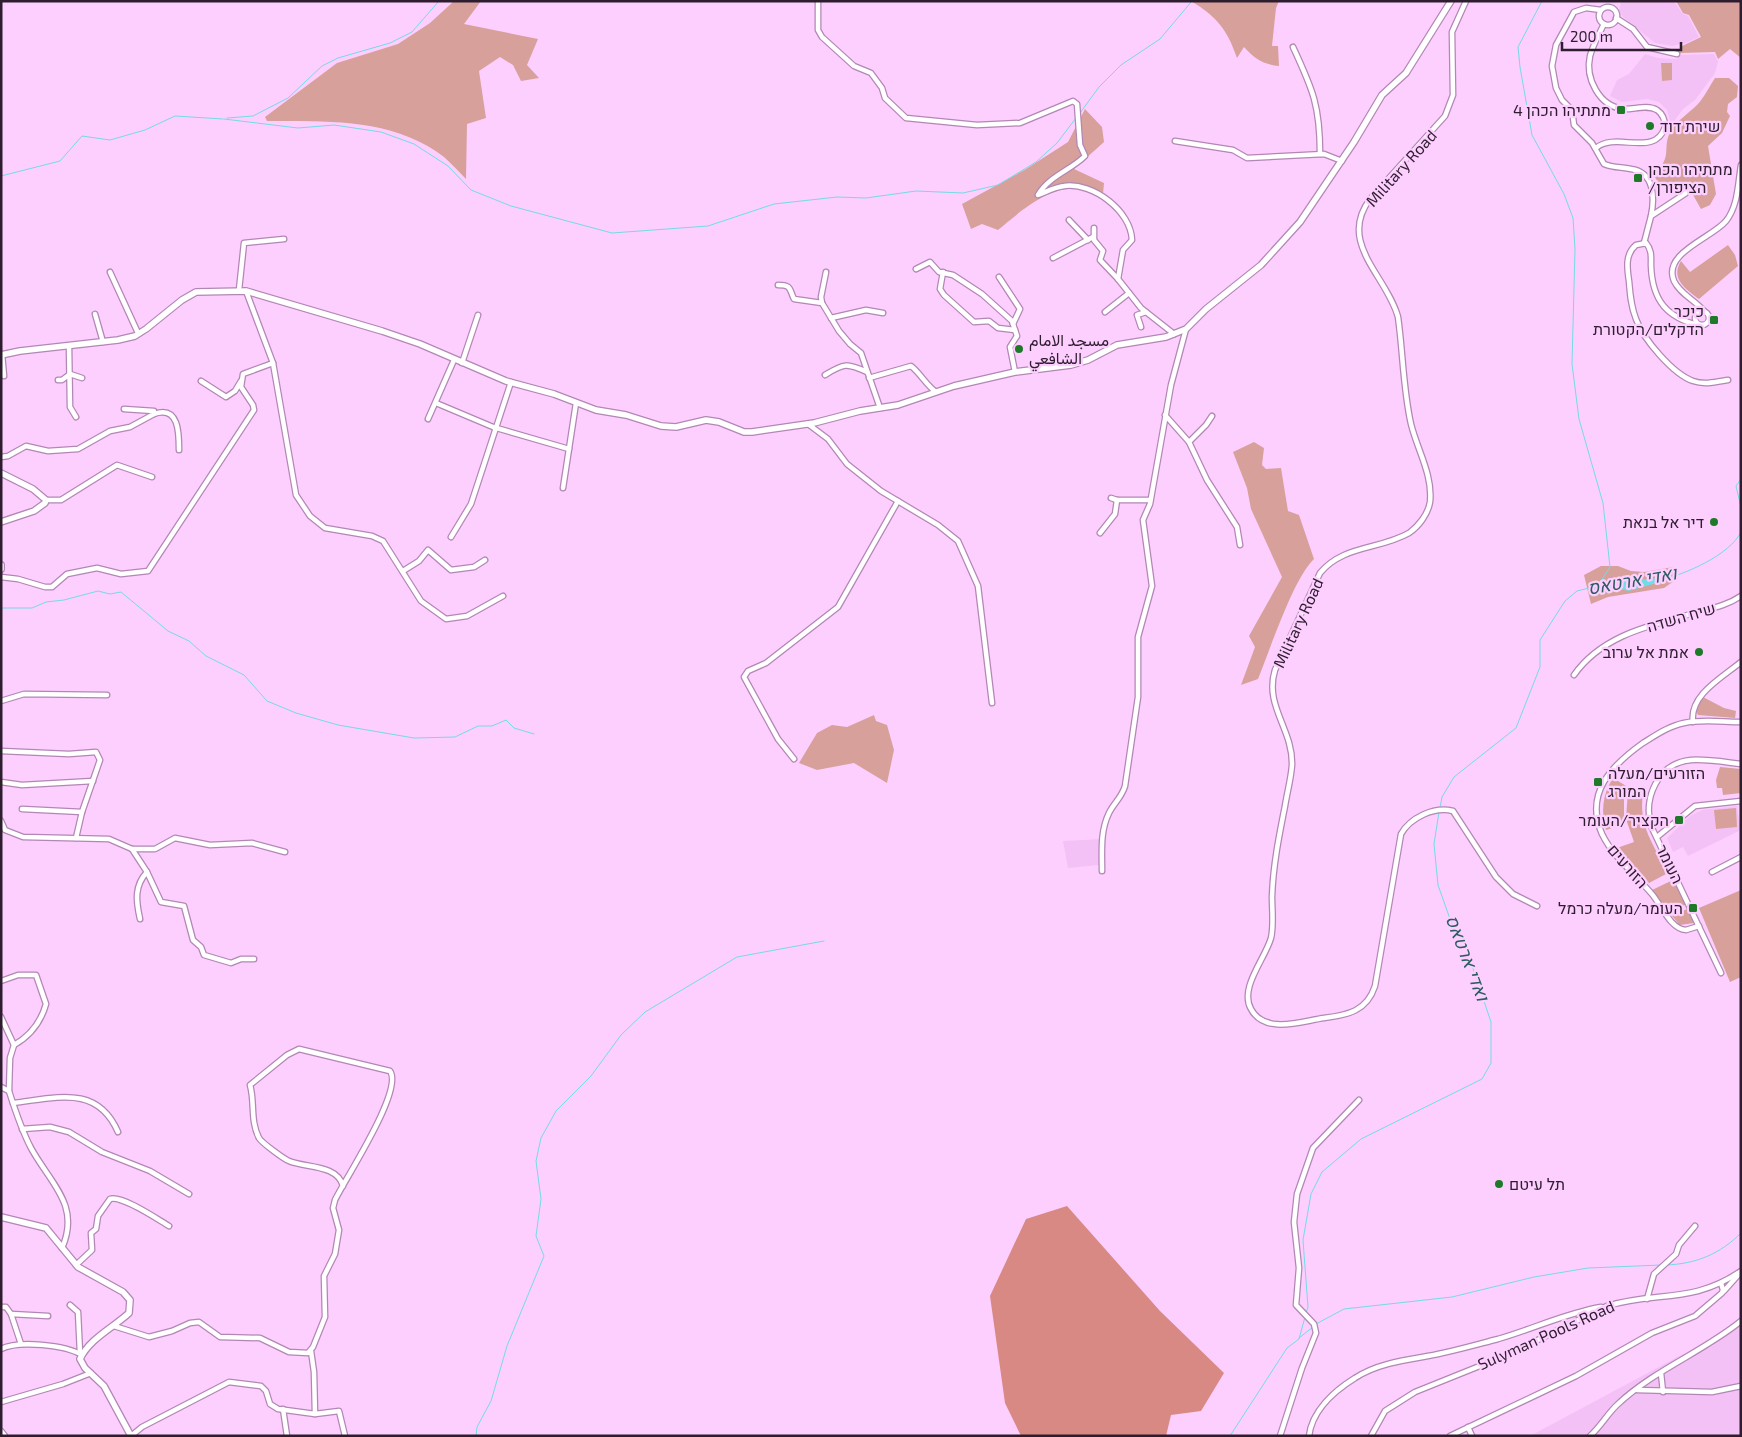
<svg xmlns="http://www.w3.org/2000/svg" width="1742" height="1437" viewBox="0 0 1742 1437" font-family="'Exo 2',Vazirmatn,Heebo,sans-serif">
<rect width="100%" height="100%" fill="#fdcfff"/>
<g fill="#f4c1f7">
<polygon points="1621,1 1674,1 1682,13 1688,16 1699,37 1686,43 1672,46 1655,43 1623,17 1619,11"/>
<polygon points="1645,54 1658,58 1677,59 1679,55 1714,54 1718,62 1715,73 1695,100 1683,109 1671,125 1667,110 1659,102 1647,99 1622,102 1610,96 1617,80 1629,74"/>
<polygon points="1737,806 1741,830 1688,856 1683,847 1673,852 1667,838 1690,816 1702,810"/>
<polygon points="1102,839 1099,865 1068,868 1063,841"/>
<polygon points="1741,1323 1741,1436 1530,1436 1683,1354 1711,1347"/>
</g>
<g fill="#d8a09b">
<path d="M454 1H481L464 24 538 39 527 65 539 78 521 81 513 65 500 57 479 71 486 118 467 124 466 179C459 172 452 164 444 157 394 118 327 121 267 121L265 117 337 63 398 44 430 23Z"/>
<path d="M1191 1H1279L1276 8 1272 46H1278L1279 66C1262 64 1255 59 1244 47L1237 58C1227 29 1217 17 1191 1Z"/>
<polygon points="1676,1 1741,1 1741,58 1730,49 1718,59 1715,52 1680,53 1680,47 1701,37 1689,15 1683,13"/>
<polygon points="1661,63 1672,63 1672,80 1662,81"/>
<path d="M1715 78H1729L1738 86 1737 97 1728 104 1727 112 1730 116 1722 133 1708 146 1716 194 1710 205 1701 209 1688 186 1680 190 1669 183 1659 185 1653 173C1675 158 1660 147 1672 129 1678 120 1689 113 1697 105 1704 98 1709 87 1715 78Z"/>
<path d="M1085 109 1102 127 1104 142 1074 169 1104 183 1103 194C1096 192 1088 190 1080 189 1049 185 1020 212 998 230L982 224 971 229 962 204 1026 169 1068 142Z"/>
<path d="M1728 245 1735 255 1738 266 1699 299C1686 289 1670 279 1681 261L1690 272Z"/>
<path d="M1254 442 1264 448 1262 465 1266 469 1281 468 1288 511 1299 515 1314 559C1293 579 1270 650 1258 679L1241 685 1255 647 1249 636 1282 577 1251 509 1247 488 1233 452Z"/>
<polygon points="1601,566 1618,566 1631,571 1644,572 1673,567 1677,579 1664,588 1608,597 1591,604 1584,575"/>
<polygon points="1703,697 1724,708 1736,711 1735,718 1698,715 1696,711"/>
<polygon points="874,715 876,721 887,725 894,750 887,783 854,763 817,770 799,763 817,733 832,725 847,727"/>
<polygon points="1720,767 1741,769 1741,793 1723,795 1722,788 1717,788 1716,780"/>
<path d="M1613 778 1628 787 1624 797V824L1606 830C1601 812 1602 795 1613 778Z"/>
<path d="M1628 790 1643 793C1638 826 1654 845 1668 873L1649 883 1617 848 1634 842 1626 819Z"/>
<polygon points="1736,808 1737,827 1716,829 1714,810"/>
<polygon points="1675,879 1687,904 1668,912 1652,890"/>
<polygon points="1741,890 1741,977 1730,982 1699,908"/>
<polygon points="1687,909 1694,923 1680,925 1672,916"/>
</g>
<polygon fill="#d98983" points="1067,1206 1160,1311 1224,1373 1201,1411 1171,1415 1166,1436 1021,1436 1005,1403 990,1296 1026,1219"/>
<polygon fill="#73dbe6" points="1660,578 1660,582 1629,591 1620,589 1595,595 1589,593 1590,585 1596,583"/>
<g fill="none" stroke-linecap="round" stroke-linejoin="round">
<g stroke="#73dbe6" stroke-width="1">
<polyline points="1542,1 1518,47 1520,67 1532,135 1564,194 1573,218 1575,249 1572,364 1579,419 1603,503 1610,567 1599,584"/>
<polyline points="1080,113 1099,87 1121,65 1160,39 1192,1"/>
<polyline points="227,118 253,116 288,98 322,66 338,58 390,43 412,32 439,1"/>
<polyline points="224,119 298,128 334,125 381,132 414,144 448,166 471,190 511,206 612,233 708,226 774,204 837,197 866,198 916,191 963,193 998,185 1036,162 1057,143 1076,118"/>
<polyline points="1,176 60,161 82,136 110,140 145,130 175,116 223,119"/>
<polyline points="1741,479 1736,486 1741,507"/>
<path d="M1660 580C1684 575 1730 555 1741 532"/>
<polyline points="1,608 32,608 46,602 64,600 98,591 110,594 121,592 168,631 189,641 206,656 244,675 267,701 296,713 338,725 414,738 455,737 478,726 492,726 506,720 514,728 534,734"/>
<polyline points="1440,808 1442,797 1454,777 1516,728 1540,667 1540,640 1565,601 1577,591 1589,588"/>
<path d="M1666 1265C1696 1264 1720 1254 1741 1233"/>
<polyline points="1306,1313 1308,1307 1303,1240 1311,1194 1322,1172 1361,1139 1482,1079 1491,1063 1491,1022 1467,951 1450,919 1438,885 1434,844 1439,812"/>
<polyline points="1316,1324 1344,1309 1452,1297 1534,1277 1588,1268 1662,1265"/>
<polyline points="1299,1338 1313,1327"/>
<polyline points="476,1436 477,1427 491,1401 507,1346 544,1256 536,1236 541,1199 536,1161 541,1138 556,1111 591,1076 621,1035 645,1012 737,957 824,941"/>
<polyline points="1230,1436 1287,1348 1299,1339 1305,1317"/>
</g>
<defs>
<g id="minor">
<path d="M818 1V30L822 37 854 66 871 73 882 88 885 98 906 118 977 125 1020 123 1073 101 1077 104 1080 145 1085 156C1071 170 1049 176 1038 195 1046 192 1055 187 1064 186 1093 182 1131 211 1132 240L1123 250 1118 279 1141 308 1174 334"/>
<path d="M1466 1 1452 32 1453 95 1445 116 1370 199C1337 243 1387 276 1398 317 1403 352 1403 389 1411 424 1417 449 1433 475 1430 502 1428 514 1419 526 1409 533 1379 550 1343 545 1320 573L1275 670C1264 706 1293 729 1292 765 1291 779 1287 793 1285 806 1279 836 1273 866 1272 897 1272 910 1274 925 1271 938 1265 959 1239 988 1251 1009 1265 1035 1302 1021 1324 1018 1348 1015 1367 1011 1375 986L1401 834C1410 818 1434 806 1453 811L1496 877 1513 894 1537 906"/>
<circle cx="1608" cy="16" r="9"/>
<path d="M1601 10 1586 8 1574 12 1556 45 1552 66 1556 88 1562 100 1572 110 1574 125 1592 143 1604 164C1613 168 1622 167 1631 169 1654 172 1655 197 1651 216"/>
<polyline points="1616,18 1633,29 1647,47 1677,54"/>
<path d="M1293 47C1313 90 1320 106 1320 154"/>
<polyline points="1175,141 1233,150 1247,158 1324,154 1342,161"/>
<path d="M1596 148C1616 131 1655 158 1665 127 1665 120 1663 114 1657 110 1647 104 1633 110 1623 109 1599 106 1585 78 1590 56 1593 45 1599 34 1604 24"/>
<polyline points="1069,220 1088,240"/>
<polyline points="1094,228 1094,240 1103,251 1100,260 1118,279"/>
<polyline points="1644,243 1651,216 1686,193"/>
<polyline points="1053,258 1093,237"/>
<polyline points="916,269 930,262 939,272 953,275 982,294 1012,321 1017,336 1010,347 1015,372"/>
<polyline points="110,272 138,333"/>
<polyline points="826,272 821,297 822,303 839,331 850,344 861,353 880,408"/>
<polyline points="943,272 940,289 944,295 974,322 989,321 998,328 1015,330"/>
<polyline points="999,277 1020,309 1013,324"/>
<path d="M778 285C792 285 789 289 794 299L822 303"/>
<polyline points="239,290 244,243 284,239"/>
<polyline points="246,291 273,363 296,495 310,516 325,528 372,536 383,541 421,601 446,619 467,616 503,596"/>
<circle cx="1702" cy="318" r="7"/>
<path d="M1704 311C1695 300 1680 294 1674 281 1662 253 1712 238 1726 221 1738 206 1738 184 1741 165"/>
<polyline points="1105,312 1129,293"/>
<polyline points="95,314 103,342"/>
<polyline points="831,318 866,310 883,313"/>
<path d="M1701 326C1667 318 1652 301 1651 265 1651 257 1652 250 1646 243L1636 245C1625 254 1627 268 1629 281 1630 294 1631 307 1636 319 1643 339 1673 374 1693 381 1704 385 1716 382 1728 380"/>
<polyline points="1141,327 1137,315 1146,312"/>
<polyline points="69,346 70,407 76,417"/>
<polyline points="2,354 4,376"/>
<polyline points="462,363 478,315"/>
<path d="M825 375C844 363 847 363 867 372"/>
<path d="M869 378 911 366C921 374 926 385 936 392"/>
<polyline points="58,380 62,380 70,374 82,378"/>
<polyline points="201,381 226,397 235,391 241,381"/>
<polyline points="436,403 493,427 569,449"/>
<path d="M154 414C179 405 179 433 179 450"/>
<polyline points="1165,415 1189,442 1207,480 1237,527 1240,545"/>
<polyline points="428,419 454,360"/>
<polyline points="808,424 828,439 847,464 881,491 938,525 958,541 978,586 992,703"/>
<polyline points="1189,442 1206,425 1212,416"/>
<polyline points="1,457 8,456 26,446 48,451 78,449 110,431 130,427 154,414 154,411 124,409"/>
<polyline points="563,488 576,403"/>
<polyline points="1111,498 1117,500 1150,500"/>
<polyline points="46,500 61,500 117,465 152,477"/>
<polyline points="1100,533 1115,514 1117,500"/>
<polyline points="451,537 471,504 511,382"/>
<polyline points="403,571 419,561 428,550 451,570 474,567 485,560"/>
<polyline points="1,577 18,579 45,587 52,587 67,574 97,568 121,574 148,571 254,410 253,405 241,387 243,374 273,363"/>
<path d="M1574 675C1603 634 1653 625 1698 612 1713 608 1728 605 1741 596"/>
<polyline points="1,701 24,694 107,695"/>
<path d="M1693 722C1689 695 1723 677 1741 662"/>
<polyline points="1,751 69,754 96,752 100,760 82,812 76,838"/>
<polyline points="794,759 778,739 744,677 748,671 766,663 838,607 898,501"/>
<polyline points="1,782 22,785 93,781"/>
<polyline points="22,809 82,812"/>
<polyline points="1,821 5,830 23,837 109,839 132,849 155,849 175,838 210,845 252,843 285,852"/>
<polyline points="1657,837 1695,806 1741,801"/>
<path d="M132 849 147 872C134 886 136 901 140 919"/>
<path d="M1102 871C1102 852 1100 831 1109 813 1114 803 1122 797 1125 786L1138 697V637L1152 586 1143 520 1150 504 1171 385 1186 329"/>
<polyline points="147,872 161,902 184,906 193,940 201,947 204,955 231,963 241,959 254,959"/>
<polyline points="1712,872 1741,857"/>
<path d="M1699 926 1686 930C1670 929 1661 904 1651 893 1635 874 1613 857 1602 834 1584 793 1612 765 1643 743 1656 735 1669 726 1684 723 1702 719 1722 722 1741 722"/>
<path d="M1721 973 1651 826C1643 798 1658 763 1691 760 1707 759 1724 762 1741 764"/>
<path d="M1 981 18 975H36L46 1004C41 1022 30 1036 14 1045"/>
<polyline points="1,1017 14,1045 10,1058 9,1091"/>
<path d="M1 1087 9 1091C15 1110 21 1129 31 1148 50 1183 81 1205 62 1248"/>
<path d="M13 1103C56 1098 97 1084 118 1132"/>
<polyline points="22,1129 50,1127 69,1132 102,1152 150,1171 189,1194"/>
<path d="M76 1265 92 1250 91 1233 96 1229 98 1216 110 1199C122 1195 157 1219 169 1226"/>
<polyline points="1724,1291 1740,1273"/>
<polyline points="1647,1299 1654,1274 1676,1254 1679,1245 1695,1226"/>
<polyline points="70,1305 78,1312 80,1353"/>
<polyline points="1,1307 6,1307 11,1314 21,1344"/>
<polyline points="11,1314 48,1316"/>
<path d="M114 1326 149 1337 172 1331 190 1323 199 1322 220 1337 260 1338 289 1352 308 1353 313 1347 325 1317 324 1276 335 1254 339 1230 333 1208 335 1200C345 1179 404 1090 390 1071L299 1049 287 1055 250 1085C255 1102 250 1121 259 1138 262 1143 284 1159 289 1161 305 1168 337 1164 343 1186"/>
<path d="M1 1349C19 1340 65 1345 82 1355"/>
<polyline points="311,1351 314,1372 315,1414"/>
<polyline points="1661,1373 1663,1392"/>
<polyline points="1637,1390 1712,1392 1741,1386"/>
<polyline points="1,1402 63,1384 91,1373"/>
<polyline points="283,1409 287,1436"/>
<polyline points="1468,1427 1472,1436"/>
<polyline points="1,1431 5,1436"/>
<polyline points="131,1436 142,1427 229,1382 261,1386 266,1391 270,1404 278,1409 315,1414 339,1411 345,1436"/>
<polyline points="1280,1436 1302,1368 1316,1333 1314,1324 1296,1305 1299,1268 1294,1222 1297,1194 1313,1148 1359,1100"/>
<path d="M1309 1436C1312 1411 1334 1391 1355 1378 1376 1364 1404 1360 1428 1356 1451 1352 1475 1345 1498 1339 1533 1329 1566 1313 1601 1307"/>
<path d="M1371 1436 1385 1411 1415 1392 1507 1355 1607 1306C1657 1291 1693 1304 1741 1271"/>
<polyline points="1450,1436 1576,1376 1652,1333 1695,1316 1722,1293 1723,1290 1721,1283"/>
<path d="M1590 1436C1601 1426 1608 1413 1618 1404 1654 1370 1703 1352 1741 1321"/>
</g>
<g id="tertiary">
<polyline points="1,355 20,351 118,340 135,336 146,329 182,300 196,292 246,291 382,331 420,344 506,381 554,394 596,410 626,415 661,426 676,427 706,420 719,422 744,432 752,432 814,423 860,411 898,405 954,386 1015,372 1071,365 1088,360 1117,345 1166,337 1186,329 1206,309 1261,265 1300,222 1354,142 1382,95 1406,73 1451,1"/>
<polyline points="1,473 33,489 46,500 45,503 34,511 1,522"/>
<polyline points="1,565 1,569"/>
<path d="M1 1217 46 1228 78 1267 123 1292 130 1300 129 1313C114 1327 89 1339 80 1359L85 1368 104 1386 131 1436"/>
</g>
</defs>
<use href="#minor" stroke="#b287b4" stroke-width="7"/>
<use href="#tertiary" stroke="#b287b4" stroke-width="8"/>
<use href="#minor" stroke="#fff" stroke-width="4.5"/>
<use href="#tertiary" stroke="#fff" stroke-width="5.5"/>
</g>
<g fill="#1e7928" stroke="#fdcfff" stroke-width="2">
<rect x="1616" y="105" width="10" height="10" rx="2.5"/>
<circle cx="1650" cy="126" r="5"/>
<rect x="1633" y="173" width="10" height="10" rx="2.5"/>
<rect x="1709" y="315" width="10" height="10" rx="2.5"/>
<circle cx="1019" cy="349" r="5"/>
<circle cx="1714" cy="522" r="5"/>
<circle cx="1699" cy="652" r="5"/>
<rect x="1593" y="777" width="10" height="10" rx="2.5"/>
<rect x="1674" y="815" width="10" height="10" rx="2.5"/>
<rect x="1688" y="903" width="10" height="10" rx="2.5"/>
<circle cx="1499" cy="1184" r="5"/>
</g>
<g text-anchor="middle" stroke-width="4.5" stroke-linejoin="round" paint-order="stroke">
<g font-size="16" fill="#2e1d2f" stroke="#fdcfff" text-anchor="end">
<text x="1611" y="116">מתתיהו הכהן 4</text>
<text x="1660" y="132" text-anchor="start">שירת דוד</text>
<text x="1648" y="175" text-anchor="start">מתתיהו הכהן<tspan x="1648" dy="18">/הציפורן</tspan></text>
<text x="1704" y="317">כיכר<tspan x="1704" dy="18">הדקלים/הקטורת</tspan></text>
<text x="1029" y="346" text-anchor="start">مسجد الامام<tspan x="1029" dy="18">الشافعي</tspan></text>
<text x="1704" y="528">דיר אל בנאת</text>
<text x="1689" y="658">אמת אל ערוב</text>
<text x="1608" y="779" text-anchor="start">הזורעים/מעלה<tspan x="1608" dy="18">המורג</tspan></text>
<text x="1669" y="826">הקציר/העומר</text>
<text x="1683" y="914">העומר/מעלה כרמל</text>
<text x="1509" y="1190" text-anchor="start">תל עיטם</text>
</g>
<g font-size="16" fill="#2e1d2f" stroke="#fdcfff">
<text transform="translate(1401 168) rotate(-48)" y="6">Military Road</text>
<text transform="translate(1681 617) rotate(-16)" y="6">שיח השדה</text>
<text transform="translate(1298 623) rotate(-65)" y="6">Military Road</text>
<text transform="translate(1670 864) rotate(64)" y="6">העומר</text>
<text transform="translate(1628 866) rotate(49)" y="6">הזורעים</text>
<text transform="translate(1546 1335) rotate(-24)" y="6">Sulyman Pools Road</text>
</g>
<g font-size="18" font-style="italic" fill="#2c5b60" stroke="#fdcfff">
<text transform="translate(1632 581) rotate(-10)" y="6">ואדי ארטאס</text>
<text transform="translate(1467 958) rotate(69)" y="6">ואדי ארטאס</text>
</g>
</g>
<rect width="1742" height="1437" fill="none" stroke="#2e1d2f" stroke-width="5"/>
<path d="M1562 42v8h119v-8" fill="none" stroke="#2e1d2f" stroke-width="2.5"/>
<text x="1570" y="42" font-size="15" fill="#2e1d2f" stroke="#fdcfff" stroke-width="4" paint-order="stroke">200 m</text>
</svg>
